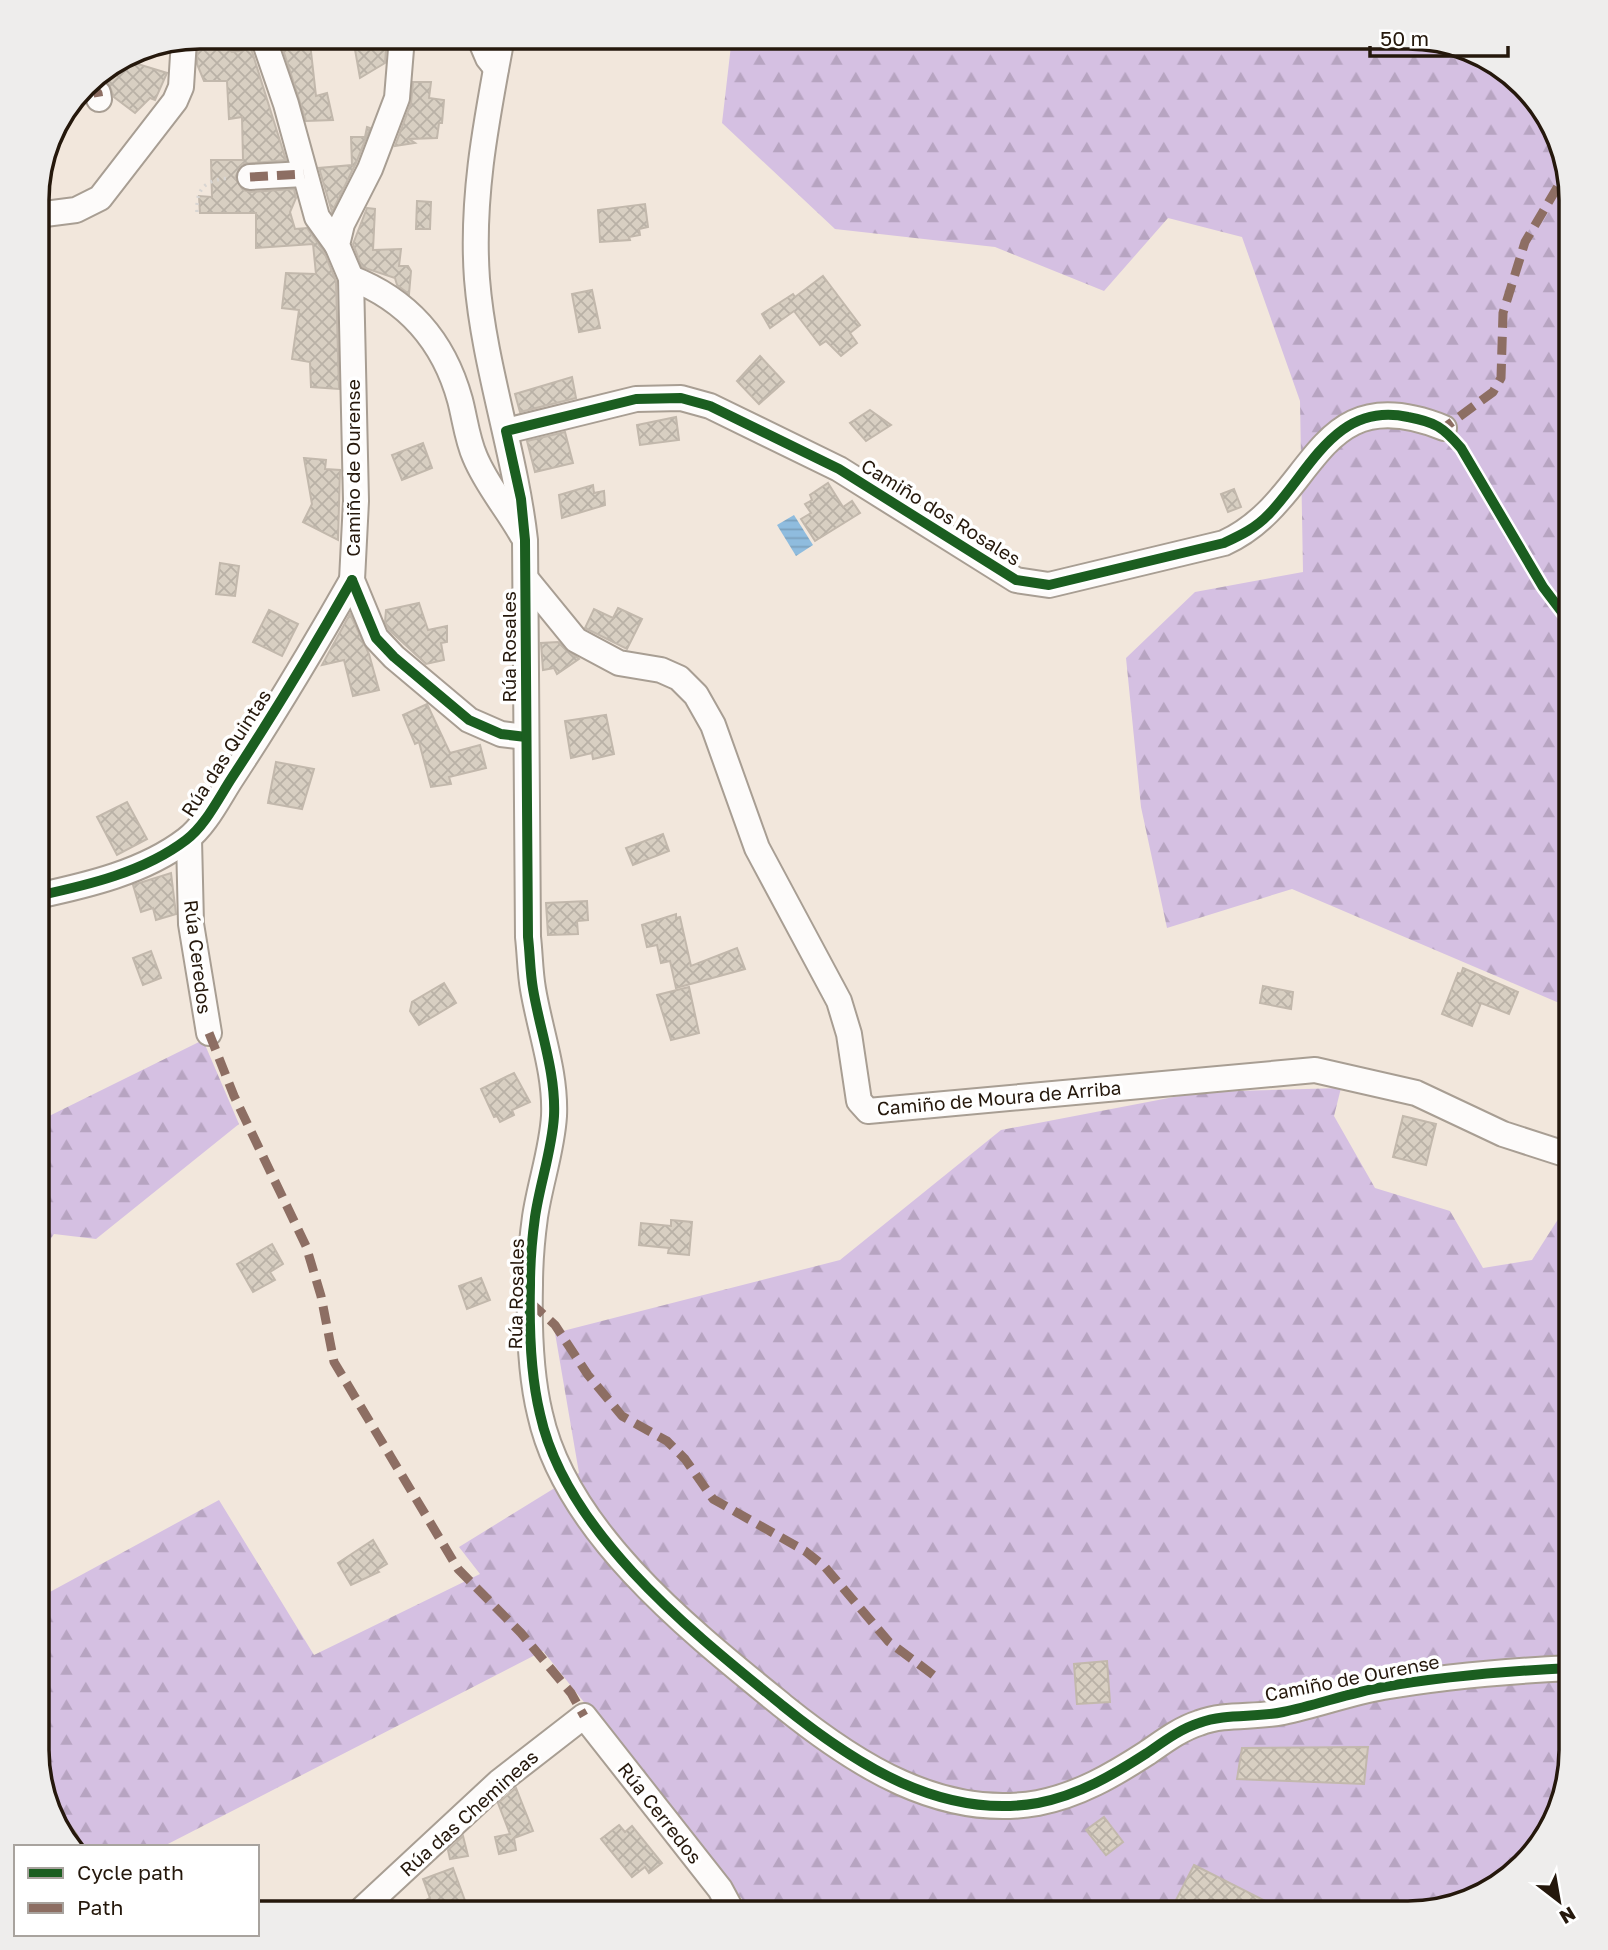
<svg xmlns="http://www.w3.org/2000/svg" width="1608" height="1950" viewBox="0 0 1608 1950" font-family="'Golos Text',sans-serif">
<defs>
<pattern id="forest-firs" width="22" height="20" patternUnits="userSpaceOnUse" patternTransform="scale(1.75)"><rect width="22" height="20" fill="#d5c0e2"/><path d="M5 1l3.5 6h-7zM16 11l3.5 6h-7z" fill="#b7a4c1"/></pattern>
<pattern id="water-rules" width="6" height="5" patternUnits="userSpaceOnUse" patternTransform="scale(1.75)"><rect width="6" height="5" fill="#8fbcde"/><path d="M0 2.5h6" fill="none" stroke="#7ba1bd"/></pattern>
<pattern id="building-cross-hatch" width="8" height="8" patternUnits="userSpaceOnUse" patternTransform="scale(1.75)"><rect width="8" height="8" fill="#d8cfc2"/><path d="M0 0l8 8M0 8l8-8" fill="none" stroke="#b9b1a6"/></pattern>
</defs>
<rect width="100%" height="100%" fill="#f2e7dc"/>
<g fill="url(#forest-firs)">
<polygon points="732,37 1418,37 1489,58 1544,109 1571,200 1571,1008 1292,889 1167,928 1141,807 1126,658 1195,592 1303,572 1300,401 1242,237 1168,218 1104,291 995,247 835,229 722,123"/>
<polygon points="203,1040 239,1124 96,1239 54,1234 37,1259 37,1122"/>
<polygon points="1341,1088 1334,1116 1375,1188 1450,1211 1483,1268 1532,1260 1571,1199 1571,1750 1550,1831 1499,1886 1408,1913 742,1913 742,1899 543,1651 162,1847 71,1847 64,1841 37,1750 37,1599 219,1500 314,1655 480,1574 459,1547 579,1473 555,1333 840,1260 1001,1130 1200,1092"/>
</g>
<polygon fill="url(#water-rules)" points="794,515 813,545 796,556 777,525"/>
<g fill="url(#building-cross-hatch)" stroke="#c2b8ac" stroke-width="2">
<polygon points="198,37 218,37 221,45 232,52 245,50 250,45 286,160 242,164 235,178 243,190 250,192 294,189 296,198 290,212 295,229 307,228 324,252 336,281 339,389 311,387 310,362 292,359 299,310 282,308 286,273 316,274 313,244 256,248 256,213 200,213 199,196 212,197 211,160 243,160 242,117 229,119 227,81 204,81 197,64"/>
<polygon points="279,37 298,37 298,42 310,43 316,96 327,93 333,120 306,121"/>
<polygon points="364,37 387,37 385,63 360,78 354,44 365,43"/>
<polygon points="127,56 131,62 167,73 155,100 150,98 135,113 114,97 108,82 98,74"/>
<polygon points="413,82 431,82 429,98 444,100 442,123 439,123 437,138 409,139 415,143 395,146 411,103"/>
<polygon points="367,127 370,128 356,163 332,212 319,168 352,165 351,137 365,137"/>
<polygon points="417,201 431,202 430,229 416,229"/>
<polygon points="645,204 648,227 639,229 640,235 629,237 630,240 600,242 598,210"/>
<polygon points="367,208 375,209 373,250 401,249 399,266 408,266 411,271 409,294 397,285 395,278 362,267 353,244"/>
<polygon points="823,276 860,325 850,333 857,343 841,356 826,341 820,345 794,311 770,328 762,314 793,294 795,297"/>
<polygon points="592,290 600,328 579,332 572,294"/>
<polygon points="760,356 784,382 759,404 737,381"/>
<polygon points="572,377 576,398 520,412 515,394"/>
<polygon points="870,410 891,425 866,441 850,423"/>
<polygon points="676,417 679,440 640,445 637,425"/>
<polygon points="565,432 573,463 535,472 527,441"/>
<polygon points="423,443 432,468 402,480 392,455"/>
<polygon points="304,458 326,460 325,469 340,470 338,540 303,522 312,504"/>
<polygon points="828,483 843,507 852,501 860,513 815,541 801,519 811,513 805,504 812,500 810,495"/>
<polygon points="593,485 594,493 604,491 605,505 562,518 559,495"/>
<polygon points="1234,489 1241,507 1228,512 1221,494"/>
<polygon points="220,563 239,566 235,596 216,594"/>
<polygon points="419,603 428,630 447,626 447,642 441,643 444,660 426,664 389,630 385,622 386,610"/>
<polygon points="618,608 642,619 627,649 585,628 594,609 613,618"/>
<polygon points="269,610 298,624 282,656 253,642"/>
<polygon points="350,614 369,654 379,690 353,696 344,660 322,665"/>
<polygon points="558,642 579,659 557,674 554,668 543,670 541,643"/>
<polygon points="427,704 450,753 480,745 486,768 449,777 451,784 431,787 419,742 415,744 403,715"/>
<polygon points="606,715 614,754 593,759 592,753 571,758 565,721"/>
<polygon points="276,762 314,769 302,809 268,803"/>
<polygon points="127,802 147,839 117,855 97,817"/>
<polygon points="663,834 669,851 633,865 626,848"/>
<polygon points="171,873 176,914 156,920 153,908 141,912 133,885"/>
<polygon points="587,901 588,920 577,921 578,934 548,935 546,903"/>
<polygon points="676,914 676,918 680,917 691,966 737,948 745,969 676,988 670,961 661,963 657,945 647,947 642,925"/>
<polygon points="151,951 161,978 143,985 133,958"/>
<polygon points="1463,968 1518,992 1509,1014 1481,1003 1472,1026 1442,1014 1458,973 1461,974"/>
<polygon points="444,983 456,1003 419,1025 410,1011 412,1002"/>
<polygon points="1263,986 1293,992 1291,1009 1260,1003"/>
<polygon points="689,987 699,1033 671,1040 657,995"/>
<polygon points="514,1073 530,1102 512,1110 514,1115 500,1122 497,1116 494,1117 481,1089"/>
<polygon points="1403,1116 1436,1124 1426,1165 1393,1157"/>
<polygon points="671,1220 692,1222 689,1255 668,1253 669,1248 639,1245 641,1223 671,1226"/>
<polygon points="272,1244 283,1264 270,1272 275,1280 253,1292 237,1264"/>
<polygon points="481,1278 490,1300 467,1309 459,1286"/>
<polygon points="373,1540 387,1564 377,1570 379,1572 351,1585 338,1563"/>
<polygon points="1107,1661 1110,1702 1077,1704 1074,1664"/>
<polygon points="1368,1747 1364,1784 1237,1779 1242,1748"/>
<polygon points="516,1788 533,1831 514,1838 516,1850 499,1854 495,1837 510,1834 498,1803"/>
<polygon points="1104,1817 1123,1842 1106,1855 1086,1830"/>
<polygon points="619,1825 625,1832 632,1826 662,1863 649,1873 645,1867 632,1877 601,1839"/>
<polygon points="463,1836 468,1856 450,1859 448,1850"/>
<polygon points="1194,1865 1289,1913 1203,1913 1176,1900"/>
<polygon points="453,1868 468,1909 456,1913 402,1913 430,1898 423,1879"/>
</g>
<g fill="none" stroke-linecap="round" stroke-linejoin="round">
<defs>
<g id="minor">
<polyline points="233,37 238,37"/>
<polyline points="263,37 286,104 317,217 337,245"/>
<polyline points="402,37 397,98 370,169 342,224 337,245 351,278 356,501 352,580 376,638 394,657 469,720 501,734 526,737"/>
<polyline points="479,37 488,58 496,68"/>
<path d="M502 37C487 118 471 196 477 279 484 367 515 452 525 540L528 937C530 954 530 972 533 989 540 1031 556 1073 554 1116 552 1150 540 1183 535 1217 532 1239 530 1263 530 1285 529 1327 530 1373 540 1414 566 1533 692 1632 783 1706 855 1764 941 1820 1038 1803 1079 1795 1113 1775 1147 1753 1163 1742 1180 1729 1199 1723 1226 1713 1255 1718 1283 1712 1317 1705 1349 1693 1383 1687 1446 1676 1508 1671 1571 1668"/>
<polyline points="87,84 98,93 99,99"/>
<polyline points="250,177 304,174"/>
<polyline points="37,215 76,210 100,198 175,101 181,87 184,40"/>
<path d="M351 278C408 300 444 342 460 400 465 419 467 439 475 457 487 486 507 508 522 535"/>
<path d="M506 431 636 399 681 398 710 406 839 469 1016 580 1049 585 1224 543C1318 500 1313 375 1444 428"/>
<polyline points="527,580 576,640 619,663 661,670 679,678 696,695 713,725 757,848 839,1001 849,1034 859,1101 868,1111 1315,1070 1416,1093 1503,1134 1571,1156"/>
<polyline points="189,839 191,924 209,1033"/>
<path d="M37 896C88 885 144 872 186 840 206 825 219 797 233 776 275 712 314 647 352 580"/>
<polyline points="64,1839 66,1842"/>
<polyline points="358,1913 499,1782 584,1716 720,1889 733,1913"/>
</g>
</defs>
<use href="#minor" stroke="#a89e93" stroke-width="28"/>
<path stroke="#d8d5d2" stroke-width="3.5" stroke-dasharray="2 5" stroke-linecap="butt" d="M197 212C196 187 206 180 230 178"/>
<use href="#minor" stroke="#fdfbfa" stroke-width="24"/>
<g stroke="#8d6e63" stroke-width="9" stroke-dasharray="18 9" stroke-linecap="butt">
<polyline points="233,37 238,37"/>
<polyline points="87,84 98,93 99,99"/>
<polyline points="250,177 304,174"/>
<polyline points="1449,434 1444,428 1493,392 1501,378 1503,313 1525,242 1564,176"/>
<polyline points="209,1033 234,1096 306,1246 321,1296 334,1362 458,1569 521,1633 571,1693 584,1716"/>
<polyline points="530,1302 555,1325 588,1375 622,1416 667,1441 685,1459 713,1499 805,1551 825,1567 889,1642 940,1680"/>
</g>
<defs>
<g id="cycleway">
<polyline points="352,580 376,638 394,657 469,720 501,734 526,737"/>
<path d="M1571 624 1543 587 1461 448C1443 427 1435 422 1408 417 1336 401 1310 471 1269 514 1256 528 1241 535 1224 543L1049 585 1016 580 839 469 710 406 681 398 636 399 506 431 521 499 525 540 528 937C530 954 530 972 533 989 540 1031 556 1073 554 1116 552 1150 540 1183 535 1217 532 1239 530 1263 530 1285 529 1327 530 1373 540 1414 566 1533 692 1632 783 1706 855 1764 941 1820 1038 1803 1079 1795 1113 1775 1147 1753 1163 1742 1180 1729 1199 1723 1226 1713 1255 1718 1283 1712 1317 1705 1349 1693 1383 1687 1446 1676 1508 1671 1571 1668"/>
<path d="M37 896C88 885 144 872 186 840 206 825 219 797 233 776 275 712 314 647 352 580"/>
</g>
</defs>
<use href="#cycleway" stroke="#fff" stroke-width="15"/>
<use href="#cycleway" stroke="#1b5e20" stroke-width="10"/>
</g>
<g text-anchor="middle" stroke-width="7" stroke-linejoin="round" paint-order="stroke">
<g font-size="19" fill="#25180c" stroke="#fff">
<text transform="translate(353 468) rotate(-90)" y="7">Camiño de Ourense</text>
<text transform="translate(941 512) rotate(32)" y="7">Camiño dos Rosales</text>
<text transform="translate(509 647) rotate(-90)" y="7">Rúa Rosales</text>
<text transform="translate(226 753) rotate(-57)" y="7">Rúa das Quintas</text>
<text transform="translate(198 957) rotate(83)" y="7">Rúa Ceredos</text>
<text transform="translate(999 1098) rotate(-5)" y="7">Camiño de Moura de Arriba</text>
<text transform="translate(516 1294) rotate(-89)" y="7">Rúa Rosales</text>
<text transform="translate(1352 1678) rotate(-11)" y="7">Camiño de Ourense</text>
<text transform="translate(469 1813) rotate(-42)" y="7">Rúa das Chemineas</text>
<text transform="translate(660 1813) rotate(52)" y="7">Rúa Cerredos</text>
</g>
</g>
<path d="M0 0H1608V1950H0ZM200 49H1408A151 151 0 0 1 1559 200V1750A151 151 0 0 1 1408 1901H200A151 151 0 0 1 49 1750V200A151 151 0 0 1 200 49Z" fill="#eeedec" fill-rule="evenodd"/>
<path fill="none" stroke="#25180c" stroke-width="3.5" d="M200 49H1408A151 151 0 0 1 1559 200V1750A151 151 0 0 1 1408 1901H200A151 151 0 0 1 49 1750V200A151 151 0 0 1 200 49Z"/>
<rect x="14" y="1845" width="245" height="91" fill="#ffffff" stroke="#a8a39e" stroke-width="2"/>
<rect x="28" y="1868" width="35" height="10" fill="#1b5e20" stroke="#a8a39e" stroke-width="2"/>
<text x="77" y="1880" font-size="21" fill="#25180c">Cycle path</text>
<rect x="28" y="1903" width="35" height="10" fill="#8d6e63" stroke="#a8a39e" stroke-width="2"/>
<text x="77" y="1915" font-size="21" fill="#25180c">Path</text>
<g transform="translate(1559 1901) rotate(149)" stroke="#ffffff" stroke-width="5" paint-order="stroke">
<path d="M0-5L12 26L0 18L-12 26Z" fill="#25180c"/>
<text y="-10" font-size="19" font-weight="bold" text-anchor="middle" fill="#25180c">N</text>
</g>
<path d="M1370 46v10h138v-10" fill="none" stroke="#25180c" stroke-width="3.5"/>
<text x="1380" y="46" font-size="21" fill="#25180c" stroke="#ffffff" stroke-width="5" paint-order="stroke">50 m</text>
</svg>
